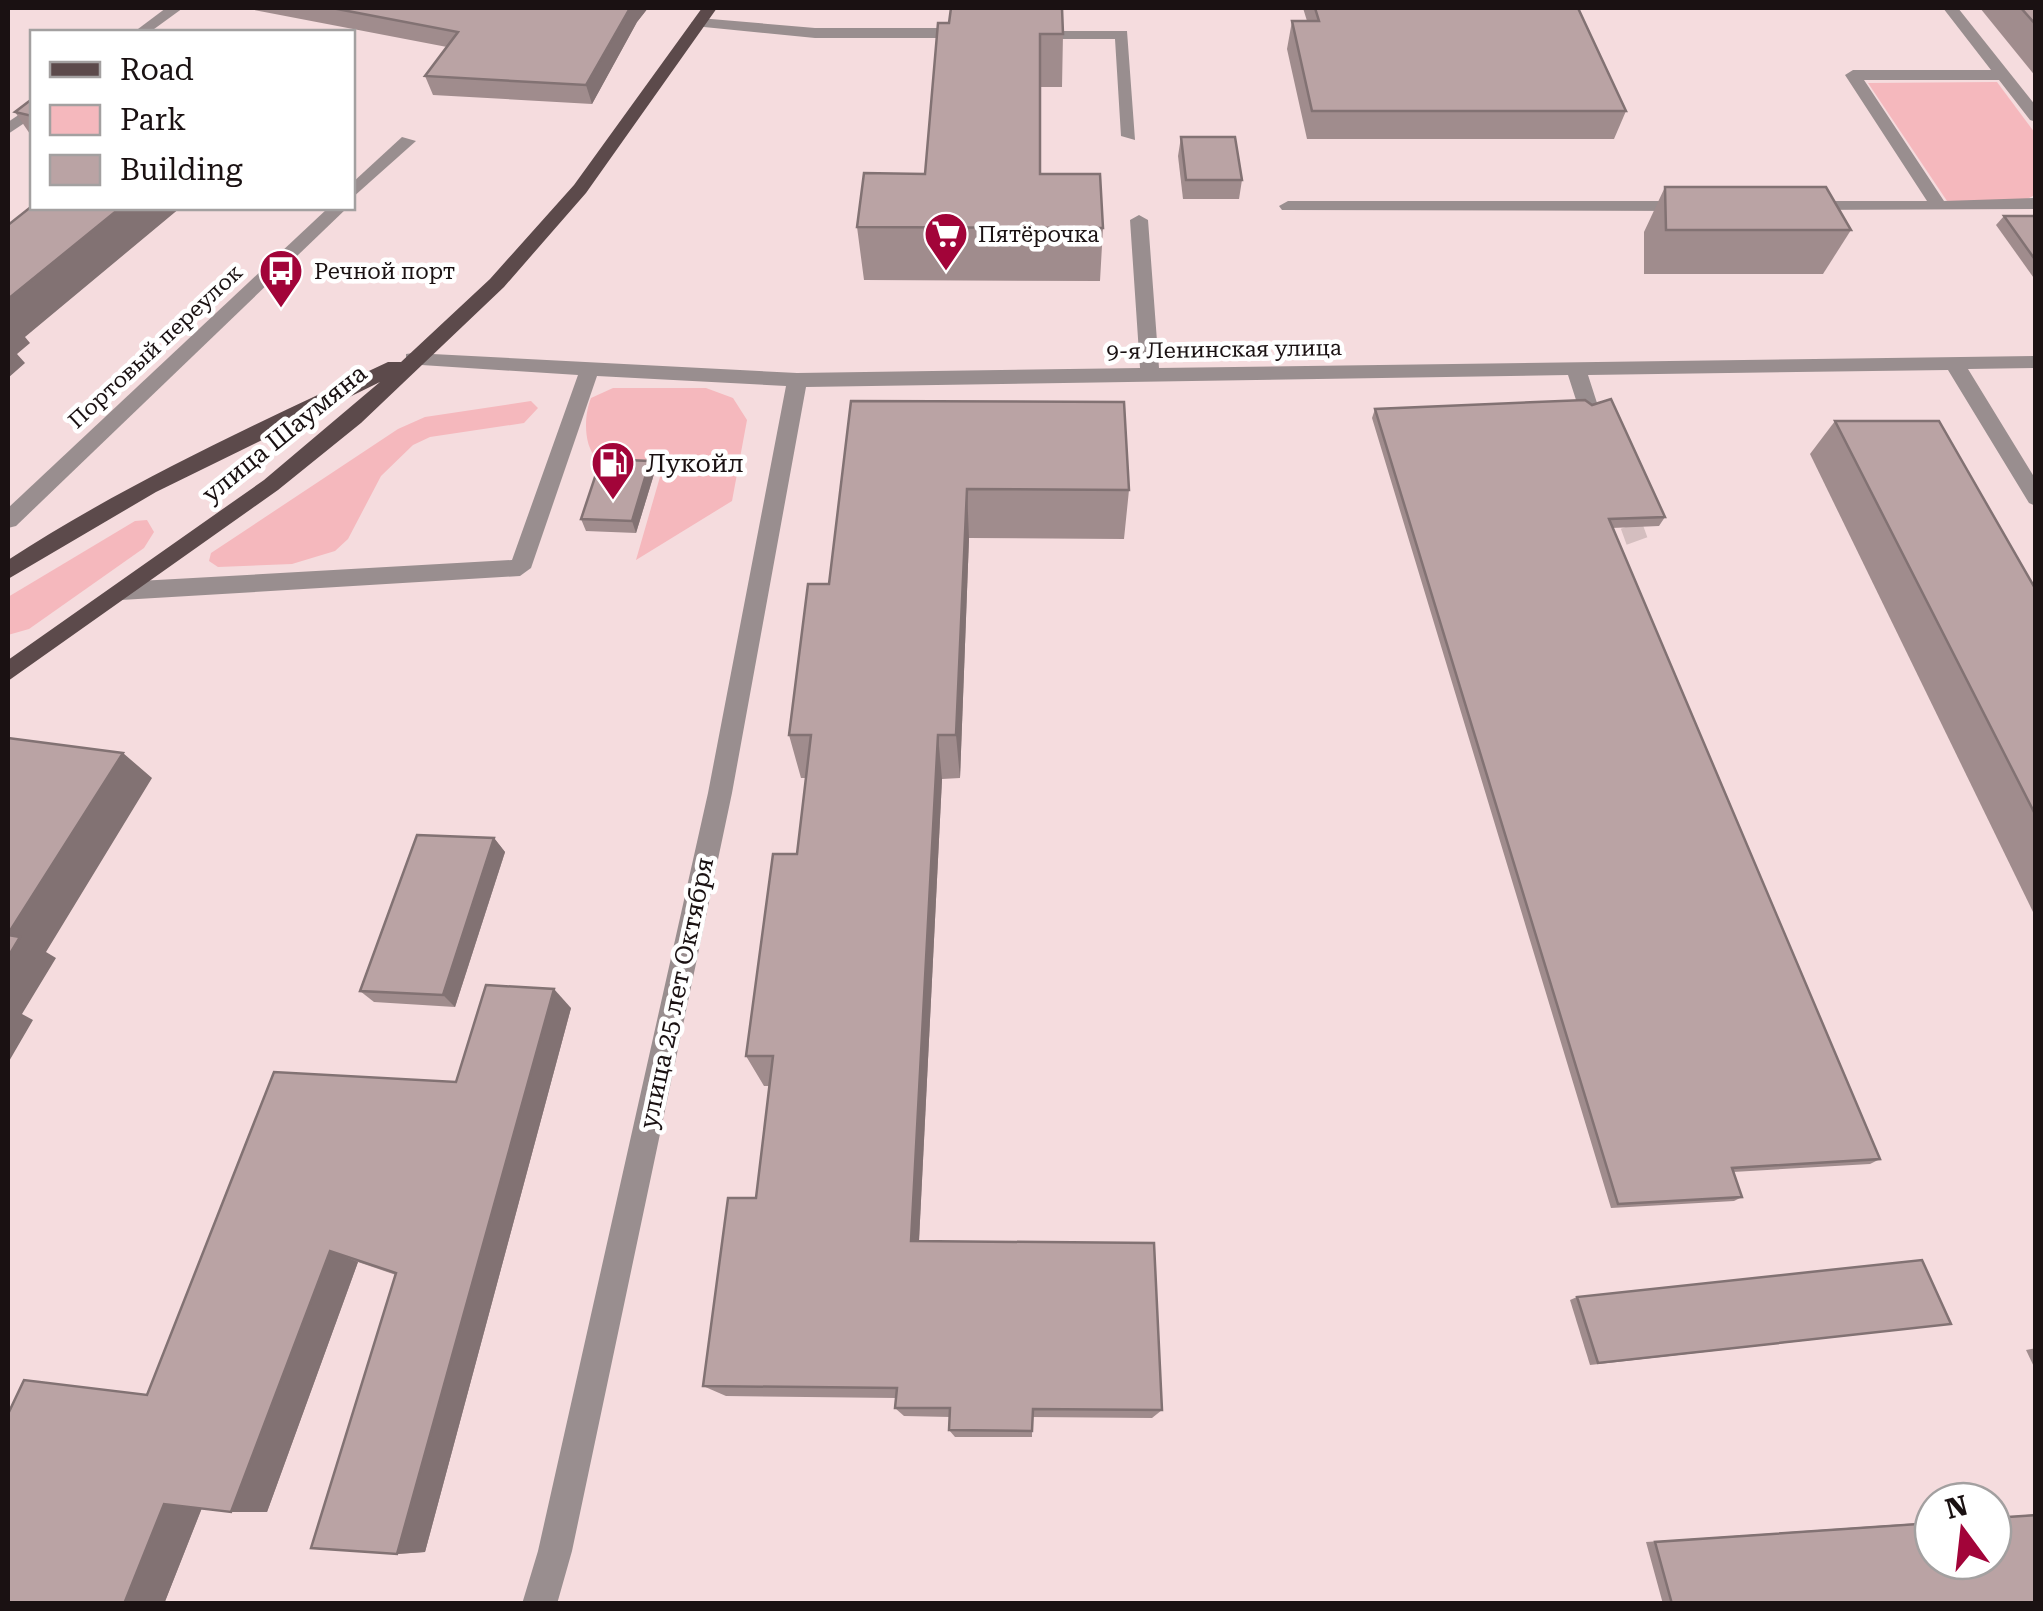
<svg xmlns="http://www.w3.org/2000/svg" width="2043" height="1611" viewBox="0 0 2043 1611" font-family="'Roboto Serif',serif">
<rect width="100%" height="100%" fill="#f5dcde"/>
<g fill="#f5b8bd">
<polygon points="1997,82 2035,133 2035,195 2023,201 1947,201 1868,83"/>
<path d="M613 388H706L733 398 747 420 732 501 636 560 664 463 597 459C583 445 584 415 591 398Z"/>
<polygon points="531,401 538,408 524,423 430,437 413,445 381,476 348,539 335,551 292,564 218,567 209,561 211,553 398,429 425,417"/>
<polygon points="147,520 154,532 144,548 29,629 8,635 8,597 135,521"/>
</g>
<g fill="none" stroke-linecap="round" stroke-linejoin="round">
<polyline stroke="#d4bebf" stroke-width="22" stroke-dasharray="22 11" stroke-linecap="butt" points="1620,494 1637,541"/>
<g fill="#998e8f" fill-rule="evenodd">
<polygon points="166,8 183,8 150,32 134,32"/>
<polygon points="1943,8 1958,8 2036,106 2036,122 2030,120 1999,80 1864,80 1944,201 2036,198 2036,209 1800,210 1797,206 1806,201 1927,201 1845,75 1853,70 1991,70"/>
<polygon points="699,18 815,28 966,28 974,33 966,38 815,38 694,26 691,23"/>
<polygon points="1047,31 1127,31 1135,140 1121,136 1115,39 1052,39 1044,34"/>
<polygon points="32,106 32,118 8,134 8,122"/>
<polygon points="402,137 416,141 352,198 352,183"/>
<polygon points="1288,201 1686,201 1695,206 1686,211 1282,210 1279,206"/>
<polygon points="328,208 347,208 16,526 8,528 8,508"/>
<polygon points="1139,215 1148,220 1159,368 2036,356 2036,368 1968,369 2036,480 2036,506 2029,503 1948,370 1588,375 1597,403 1587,410 1577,403 1568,375 806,387 732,793 572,1551 557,1604 522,1604 538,1551 708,793 786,386 597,376 531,568 520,576 121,600 110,591 121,582 512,560 578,375 406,364 406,354 413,353 797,373 1140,368 1130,220"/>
</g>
<path fill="#5c4a4b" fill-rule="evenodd" d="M702 8H717L586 193 504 287 361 423 278 490 8 681V660L264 480 380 382 156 492 8 579V560C128 482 258 423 388 362H401L490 279 574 185Z"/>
</g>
<g fill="#a08c8d">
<polygon points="244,8 648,8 637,22 592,104 433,95 425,76 447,47"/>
<polygon points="1303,8 1578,8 1626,111 1614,139 1307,139 1287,49 1292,21 1307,21"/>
<polygon points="1980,8 2036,8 2036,77"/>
<polygon points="949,23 1063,34 1062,87 1040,87 1040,174 1103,228 1100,281 864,280 857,227 925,174"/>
<polygon points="32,99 32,137 15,112"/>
<polygon points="1181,137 1242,180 1239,199 1183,199 1178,156"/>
<polygon points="1665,187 1851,230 1823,274 1644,274 1644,232"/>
<polygon points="2004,216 2036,216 2036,281 1996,225"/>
<polygon points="851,401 1129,490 1124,539 969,538 960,778 942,779 919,1241 1162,1410 1152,1418 1032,1417 1032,1437 955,1437 949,1430 950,1417 904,1416 895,1408 896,1398 726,1396 703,1386 756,1198 769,1086 764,1086 746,1056 797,854 806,778 801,778 789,735 829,584"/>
<polygon points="1375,409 1665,517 1659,526 1612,528 1880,1159 1870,1164 1733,1172 1742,1197 1734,1201 1611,1208 1372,418"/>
<polygon points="1835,421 2036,590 2036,918 1810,454"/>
<polygon points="650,461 654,474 636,533 586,531 581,519"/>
<polygon points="494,838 505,852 455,1007 374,1002 360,991"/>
<polygon points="571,1008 425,1552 397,1554 396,1275 358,1262 267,1512 231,1512 202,1508 164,1604 8,1604 147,1395 456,1082"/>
<polygon points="1577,1297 1951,1324 1590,1365 1570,1300"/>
<polygon points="2036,1348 2036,1371 2026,1350"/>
<polygon points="2036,1514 2036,1604 1663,1604 1646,1542 1933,1522 1933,1561 1993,1561 1993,1518"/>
</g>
<g fill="#827273">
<polygon points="630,8 648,8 637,22 592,104 586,85"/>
<polygon points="120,208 180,208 25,337 30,343 17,354 25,363 8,378 8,299"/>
<polygon points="650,461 654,474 636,533 632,521"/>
<polygon points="967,489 969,538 960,778 956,735"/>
<polygon points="938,735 942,779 918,1260 911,1241"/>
<polygon points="123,753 152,778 46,952 56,958 22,1014 33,1020 8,1063 8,934"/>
<polygon points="494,838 505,852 455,1007 443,995"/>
<polygon points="554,989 571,1008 425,1552 397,1554"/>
<polygon points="330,1251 358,1262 267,1512 231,1512"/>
<polygon points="164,1504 203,1505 164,1604 124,1604"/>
</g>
<g fill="#baa3a4" stroke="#827273" stroke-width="2.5">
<polygon points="332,8 630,8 586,85 425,76 458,32"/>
<polygon points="951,8 1062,8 1063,34 1040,34 1040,174 1100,174 1103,228 857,227 864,173 925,174 938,23 949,23"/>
<polygon points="1315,8 1578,8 1626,111 1312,111 1292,21 1319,21"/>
<polygon points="2021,8 2036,8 2036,25"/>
<polygon points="32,99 32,116 15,112"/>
<polygon points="1181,137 1235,137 1242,180 1186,180"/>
<polygon points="1665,187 1826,187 1851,230 1666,230"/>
<polygon points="32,206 32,208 120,208 8,299 8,225"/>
<polygon points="2004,216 2036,216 2036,261"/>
<polygon points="1611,399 1665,517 1609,519 1880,1159 1732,1168 1742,1197 1618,1204 1375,409 1585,400 1592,405"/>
<polygon points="851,401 1124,402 1129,490 967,489 956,735 938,735 911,1241 1154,1243 1162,1410 1033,1409 1032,1431 949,1430 950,1408 895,1408 897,1388 703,1386 728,1198 756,1198 773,1056 746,1056 773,854 797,854 811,735 789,735 808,584 829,584"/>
<polygon points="1835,421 1939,421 2036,590 2036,816"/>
<polygon points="601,459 650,461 632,521 581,519"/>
<polygon points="8,738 123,753 8,934"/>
<polygon points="417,835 494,838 443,995 360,991"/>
<polygon points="8,935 20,937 8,957"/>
<polygon points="486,985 554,989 397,1554 311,1548 396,1273 330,1251 231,1512 164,1504 124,1604 8,1604 8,1414 24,1380 147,1395 274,1072 456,1082"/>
<polygon points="1922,1260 1951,1324 1598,1363 1577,1297"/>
<polygon points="2036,1515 2036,1604 1672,1604 1655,1542 1933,1523 1933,1561 1993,1561 1993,1518"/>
</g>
<defs>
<symbol id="supermarket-pin" viewBox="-11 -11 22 30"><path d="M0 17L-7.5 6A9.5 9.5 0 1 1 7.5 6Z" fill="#a20439" stroke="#fff"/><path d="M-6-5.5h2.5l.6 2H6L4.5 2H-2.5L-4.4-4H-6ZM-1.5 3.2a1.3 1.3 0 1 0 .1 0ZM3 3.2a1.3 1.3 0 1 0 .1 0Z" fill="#fff"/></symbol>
<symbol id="bus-pin" viewBox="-11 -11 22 30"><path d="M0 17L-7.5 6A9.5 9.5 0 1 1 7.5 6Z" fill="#a20439" stroke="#fff"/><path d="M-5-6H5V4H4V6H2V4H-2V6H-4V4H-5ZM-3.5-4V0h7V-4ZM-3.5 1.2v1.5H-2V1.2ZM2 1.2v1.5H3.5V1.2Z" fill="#fff"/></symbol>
<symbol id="fuel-pin" viewBox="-11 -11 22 30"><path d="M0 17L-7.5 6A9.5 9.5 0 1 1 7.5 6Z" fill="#a20439" stroke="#fff"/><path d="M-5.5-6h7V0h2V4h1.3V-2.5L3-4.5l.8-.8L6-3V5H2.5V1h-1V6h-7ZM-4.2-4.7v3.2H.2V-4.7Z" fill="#fff"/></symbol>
</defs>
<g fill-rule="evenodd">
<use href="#supermarket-pin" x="921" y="209" width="50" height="68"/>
<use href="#bus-pin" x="256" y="246" width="50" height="68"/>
<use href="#fuel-pin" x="588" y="438" width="50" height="68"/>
</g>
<g text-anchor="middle" stroke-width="9" stroke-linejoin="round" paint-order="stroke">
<g font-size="22" fill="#1a1112" stroke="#fff" text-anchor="start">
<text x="978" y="242">Пятёрочка</text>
<text x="314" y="279">Речной порт</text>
</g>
<g font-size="22" fill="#1a1112" stroke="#fff">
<text transform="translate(155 346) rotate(-43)" y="8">Портовый переулок</text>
<text transform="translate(1224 349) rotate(-1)" y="8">9-я Ленинская улица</text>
</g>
<g font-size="25" fill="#1a1112" stroke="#fff">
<text transform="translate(284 433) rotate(-39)" y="9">улица Шаумяна</text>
<text transform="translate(676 993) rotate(-78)" y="9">улица 25 лет Октября</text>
</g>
<g font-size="25" fill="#1a1112" stroke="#fff" text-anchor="start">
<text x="646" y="472">Лукойл</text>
</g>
</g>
<rect width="2043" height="1611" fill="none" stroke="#1a1112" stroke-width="20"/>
<rect x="30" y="30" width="325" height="180" fill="#ffffff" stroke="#a3a0a0" stroke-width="2.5"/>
<rect x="50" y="62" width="50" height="15" fill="#5c4a4b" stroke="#a3a0a0" stroke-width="2.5"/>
<text x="120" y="80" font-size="30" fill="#1a1112">Road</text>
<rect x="50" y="105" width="50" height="30" fill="#f5b8bd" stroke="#a3a0a0" stroke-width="2.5"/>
<text x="120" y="130" font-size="30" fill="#1a1112">Park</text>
<rect x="50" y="155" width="50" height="30" fill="#baa3a4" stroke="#a3a0a0" stroke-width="2.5"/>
<text x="120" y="180" font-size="30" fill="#1a1112">Building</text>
<g transform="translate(1963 1531) rotate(345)"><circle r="48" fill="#ffffff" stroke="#a3a0a0" stroke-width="2.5"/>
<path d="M0-8L18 38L0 25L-18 38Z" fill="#a20439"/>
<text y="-15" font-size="28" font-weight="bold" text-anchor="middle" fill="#1a1112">N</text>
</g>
</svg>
